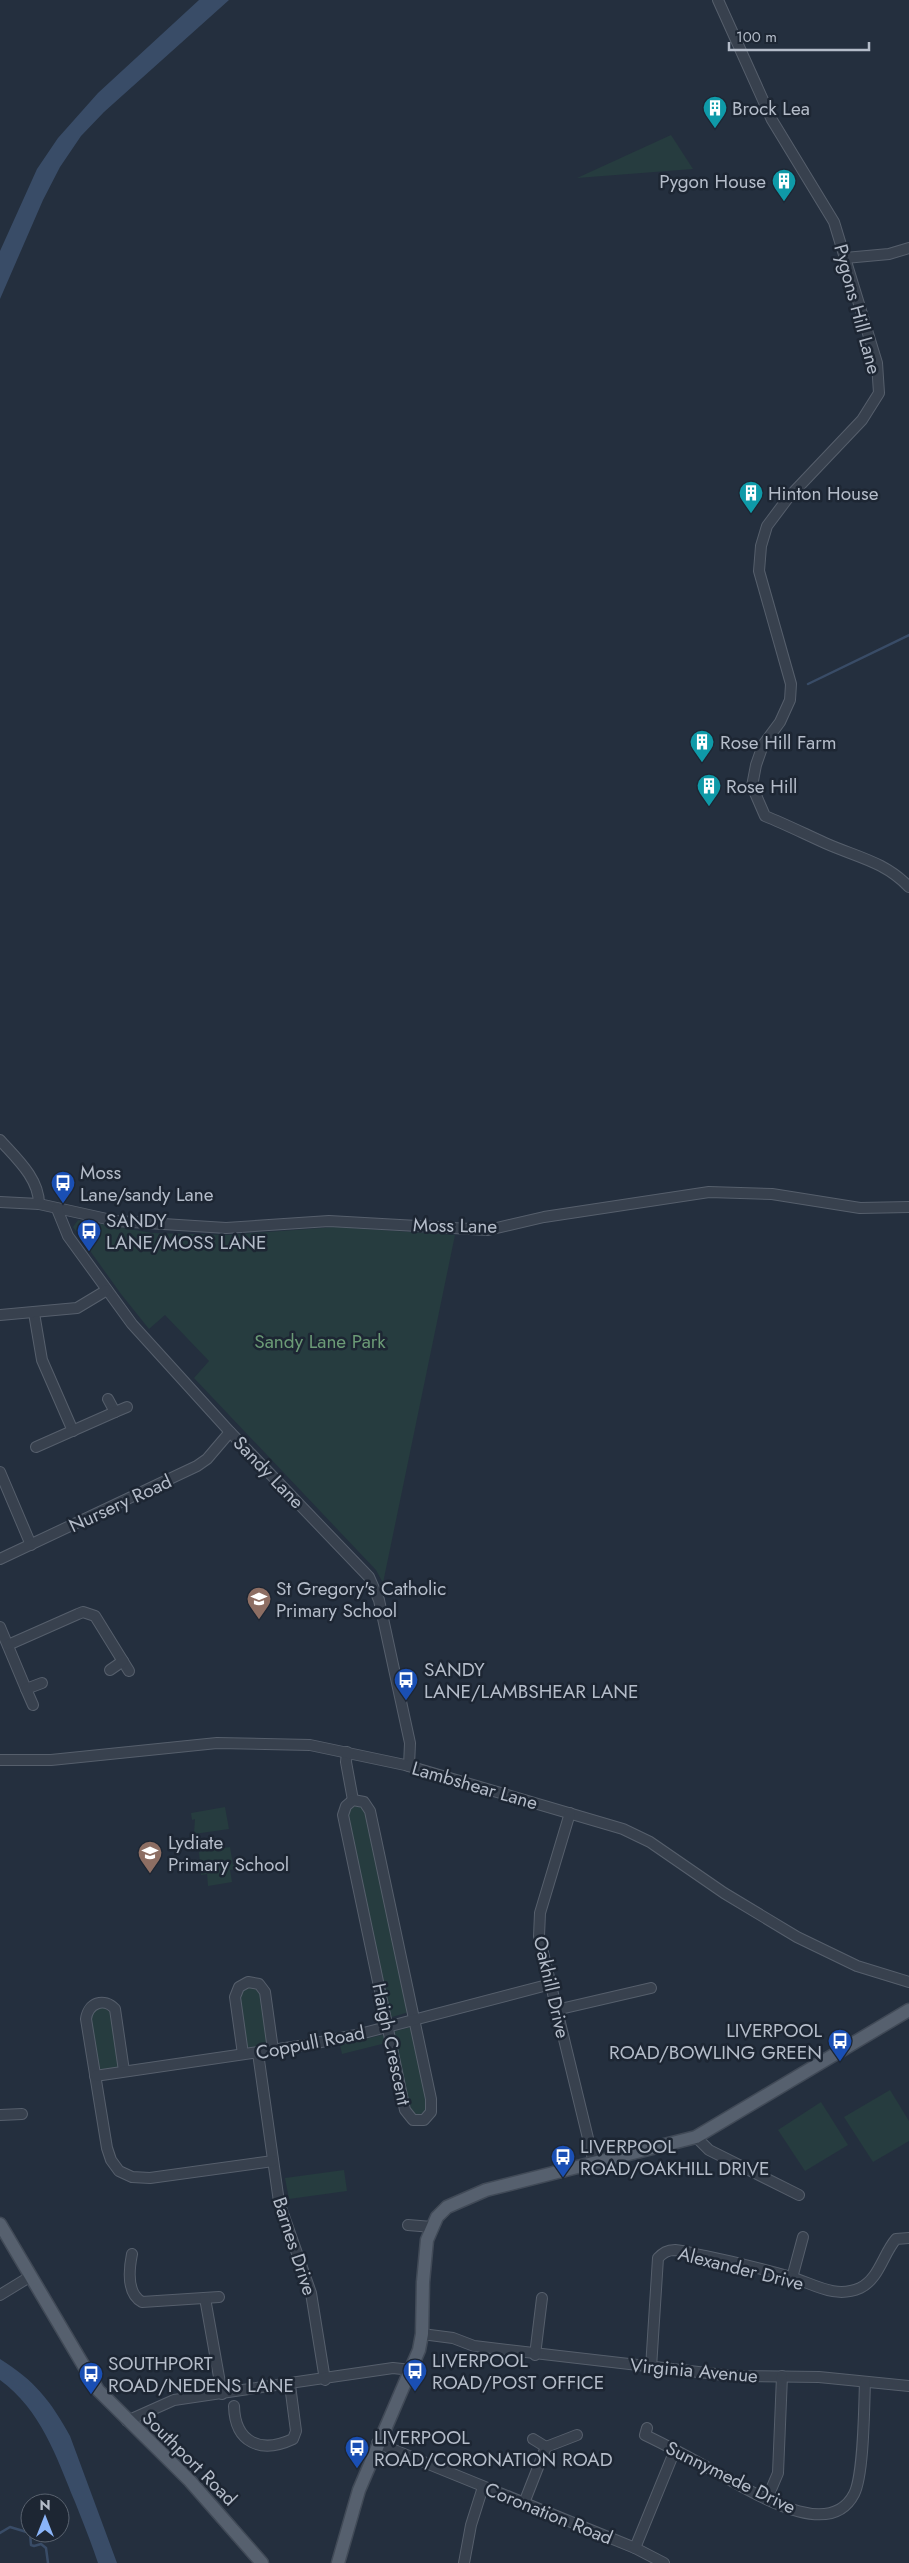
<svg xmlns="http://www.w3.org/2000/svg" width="909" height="2563" viewBox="0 0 909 2563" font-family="Jost,sans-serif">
<rect width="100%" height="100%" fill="#242f3e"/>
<g fill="#263c3f">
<polygon points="671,135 693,169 577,178"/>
<polygon points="78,1220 152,1233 227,1235 335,1227 455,1235 383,1583 376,1570 194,1378 209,1361 165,1315 149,1329 121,1294 73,1227"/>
<polygon points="358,1804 364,1808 369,1821 409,2012 389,2018 349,1827 348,1812 352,1805"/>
<polygon points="225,1807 229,1829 194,1834 195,1819 192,1820 191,1813"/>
<polygon points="230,1847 233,1865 235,1865 236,1869 230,1870 232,1882 208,1886 207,1874 201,1875 199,1852"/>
<polygon points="254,1986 260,1994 267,2042 263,2047 246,2047 239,1993 243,1988"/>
<path d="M102 2007 112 2013 119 2065C115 2070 105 2071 99 2068L90 2019 92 2012Z"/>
<polygon points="411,2027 426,2100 425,2112 418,2115 410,2111 408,2105 392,2032"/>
<polygon points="382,2035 385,2036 386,2043 342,2054 340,2045"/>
<polygon points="890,2090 909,2121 909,2141 873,2162 844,2117"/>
<polygon points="821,2102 848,2145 805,2171 778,2130"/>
<polygon points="344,2170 347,2191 289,2199 285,2178"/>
</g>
<g fill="#394c67">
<polygon points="199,0 229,0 104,112 81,136 60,167 43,200 0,299 0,251 37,169 58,138 98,93"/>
<path d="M0 2359C34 2380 51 2401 70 2436L117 2563H98C91 2542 83 2522 75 2502 56 2456 41 2410 0 2380Z"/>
</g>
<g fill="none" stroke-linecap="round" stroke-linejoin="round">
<g stroke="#394c67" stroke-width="2.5">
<polyline points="808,684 909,635"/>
<polyline points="0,2533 10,2527 30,2533"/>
<polyline points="30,2533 31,2545 34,2546 41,2544 46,2548 48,2563"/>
</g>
<defs>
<g id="minor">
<path d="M718 0 772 120 834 222 877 363 879 393 862 420 788 498 767 526 761 546 759 571 791 684 790 700 780 722 763 745 756 765 752 786 765 816C785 824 805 834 825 843 856 857 884 861 909 887"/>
<polyline points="845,258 889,254 909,248"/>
<path d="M0 1140C16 1158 39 1178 39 1204"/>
<polyline points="0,1202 39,1204 116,1221 226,1228 329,1221 488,1230 544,1217 709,1192 772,1194 860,1208 909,1207"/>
<polyline points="57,1209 68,1236 132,1324 230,1432 369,1577 379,1600 410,1743 409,1766"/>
<polyline points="34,1313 42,1360 73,1431"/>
<polyline points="0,1315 77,1308 107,1290"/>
<polyline points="108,1399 115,1412 127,1407"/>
<polyline points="36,1447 115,1412"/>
<polyline points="0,1472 31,1545"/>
<polyline points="0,1559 197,1466 207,1459 230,1432"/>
<polyline points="0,1627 26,1689"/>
<polyline points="8,1645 78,1614 83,1612 95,1616 129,1671"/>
<polyline points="110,1670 123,1661"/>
<polyline points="33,1705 26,1689 42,1683"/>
<polyline points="347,1752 346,1762 353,1800"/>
<polyline points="0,1760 51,1760 217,1743 310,1745 405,1765 623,1829 650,1842 724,1893 797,1937 857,1966 909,1982"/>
<polygon points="353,1800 364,1802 370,1811 431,2099 431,2112 424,2120 413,2120 405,2110 343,1815 346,1806"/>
<polyline points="570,1813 540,1913 539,1936 594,2163"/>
<polyline points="556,2010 651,1988"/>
<polyline points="258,2053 279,2202 311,2293 325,2380"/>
<polyline points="243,2054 235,1997 239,1987 248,1982 259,1984 265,1992 273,2050"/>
<path d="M124 2071 115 2009C104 1997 88 2003 86 2019L107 2148 111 2160 119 2171 132 2177 150 2178 273 2161"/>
<polyline points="95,2076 306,2045 356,2035 551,1984"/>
<polyline points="0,2115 22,2114"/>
<polyline points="696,2137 709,2150 799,2195"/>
<polyline points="408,2225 432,2227"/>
<path d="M132 2254C129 2269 126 2293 142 2302L219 2297"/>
<polyline points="792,2278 803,2237"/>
<polyline points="0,2295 31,2276"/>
<polyline points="205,2298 222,2394"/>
<polyline points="422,2334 453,2338 474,2346 733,2376 819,2377 909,2386"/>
<polyline points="535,2355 542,2298"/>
<path d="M651 2368 658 2258C663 2253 667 2250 675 2250 685 2251 695 2254 705 2256 734 2262 763 2269 791 2277 814 2284 835 2299 860 2288 879 2279 883 2254 896 2239L909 2238"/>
<path d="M234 2406C235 2443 261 2454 293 2439L296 2431 290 2385"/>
<polyline points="127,2421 174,2400 393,2368 411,2370"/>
<path d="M647 2428 645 2435C670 2447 694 2460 719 2474 750 2490 829 2543 854 2494 864 2475 864 2406 865 2382"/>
<polyline points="533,2439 546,2447"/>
<polyline points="377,2443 635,2548 664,2563"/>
<polyline points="767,2499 778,2473 782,2376"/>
<polyline points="524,2503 546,2447 577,2435"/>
<polyline points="635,2548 675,2450"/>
<polyline points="464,2563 471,2525 483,2487"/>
</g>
<g id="major">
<polyline points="0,2224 98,2390 190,2481 262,2563"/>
<polyline points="338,2563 359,2490 419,2350 422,2334 423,2282 427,2240 437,2217 447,2207 486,2190 696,2137 909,2010"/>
</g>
</defs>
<use href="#minor" stroke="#565f6c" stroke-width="12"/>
<use href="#major" stroke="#414a57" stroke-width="15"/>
<use href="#minor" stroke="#38414e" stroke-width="10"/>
<use href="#major" stroke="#56606e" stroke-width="12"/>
</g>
<defs>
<symbol id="building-pin" viewBox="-11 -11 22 30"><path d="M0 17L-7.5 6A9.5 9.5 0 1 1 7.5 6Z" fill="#0f9aa8" stroke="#1d2633"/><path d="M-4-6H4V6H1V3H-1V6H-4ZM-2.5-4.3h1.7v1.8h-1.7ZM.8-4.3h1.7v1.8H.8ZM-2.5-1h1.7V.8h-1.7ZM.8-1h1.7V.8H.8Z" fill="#fff"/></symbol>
<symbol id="bus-pin" viewBox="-11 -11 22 30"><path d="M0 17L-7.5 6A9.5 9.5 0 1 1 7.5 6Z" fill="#1a4fb4" stroke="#1d2633"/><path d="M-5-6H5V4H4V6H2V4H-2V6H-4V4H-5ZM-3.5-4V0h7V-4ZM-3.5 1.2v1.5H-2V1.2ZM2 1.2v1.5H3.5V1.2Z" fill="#fff"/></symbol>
<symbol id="school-pin" viewBox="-11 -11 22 30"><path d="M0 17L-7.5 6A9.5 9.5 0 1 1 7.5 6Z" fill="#8d6e63" stroke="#1d2633"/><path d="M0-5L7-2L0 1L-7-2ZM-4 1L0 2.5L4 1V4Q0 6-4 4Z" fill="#fff"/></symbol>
</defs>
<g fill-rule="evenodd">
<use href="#building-pin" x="701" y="94" width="28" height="38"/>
<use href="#building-pin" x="770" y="167" width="28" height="38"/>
<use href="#building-pin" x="737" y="479" width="28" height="38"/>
<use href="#building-pin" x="688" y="728" width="28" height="38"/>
<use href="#building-pin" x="695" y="772" width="28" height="38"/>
<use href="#bus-pin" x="49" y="1169" width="28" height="38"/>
<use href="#bus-pin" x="75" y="1217" width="28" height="38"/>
<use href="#school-pin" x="245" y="1585" width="28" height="38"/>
<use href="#bus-pin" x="392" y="1666" width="28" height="38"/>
<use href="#school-pin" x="136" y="1839" width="28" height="38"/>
<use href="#bus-pin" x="826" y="2027" width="28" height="38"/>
<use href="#bus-pin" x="549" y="2143" width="28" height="38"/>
<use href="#bus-pin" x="401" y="2357" width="28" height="38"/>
<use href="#bus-pin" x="77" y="2360" width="28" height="38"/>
<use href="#bus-pin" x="343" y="2434" width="28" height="38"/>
</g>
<g text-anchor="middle" stroke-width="5" stroke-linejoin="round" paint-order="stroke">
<g font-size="19" fill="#b4bcc9" stroke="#1d2633" text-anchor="start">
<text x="732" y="115">Brock Lea</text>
<text x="766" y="188" text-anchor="end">Pygon House</text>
<text x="768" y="500">Hinton House</text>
<text x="720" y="749">Rose Hill Farm</text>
<text x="726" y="793">Rose Hill</text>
<text x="80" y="1179">Moss<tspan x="80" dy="22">Lane/sandy Lane</tspan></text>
<text x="106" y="1227">SANDY<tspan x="106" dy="22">LANE/MOSS LANE</tspan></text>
<text x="276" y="1595">St Gregory's Catholic<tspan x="276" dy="22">Primary School</tspan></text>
<text x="424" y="1676">SANDY<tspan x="424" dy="22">LANE/LAMBSHEAR LANE</tspan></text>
<text x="168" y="1849">Lydiate<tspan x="168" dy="22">Primary School</tspan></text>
<text x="822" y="2037" text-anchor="end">LIVERPOOL<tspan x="822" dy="22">ROAD/BOWLING GREEN</tspan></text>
<text x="580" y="2153">LIVERPOOL<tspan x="580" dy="22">ROAD/OAKHILL DRIVE</tspan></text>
<text x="432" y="2367">LIVERPOOL<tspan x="432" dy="22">ROAD/POST OFFICE</tspan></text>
<text x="108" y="2370">SOUTHPORT<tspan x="108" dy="22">ROAD/NEDENS LANE</tspan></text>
<text x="374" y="2444">LIVERPOOL<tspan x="374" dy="22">ROAD/CORONATION ROAD</tspan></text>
</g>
<g font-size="19" fill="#b4bcc9" stroke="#1d2633">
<text transform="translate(858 309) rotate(75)" y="7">Pygons Hill Lane</text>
<text transform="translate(455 1225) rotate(1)" y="7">Moss Lane</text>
<text transform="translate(269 1472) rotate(46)" y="7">Sandy Lane</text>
<text transform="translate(120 1503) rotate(-25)" y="7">Nursery Road</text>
<text transform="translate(475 1785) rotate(16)" y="7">Lambshear Lane</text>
<text transform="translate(552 1987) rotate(77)" y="7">Oakhill Drive</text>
<text transform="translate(310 2042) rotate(-11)" y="7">Coppull Road</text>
<text transform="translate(392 2044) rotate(78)" y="7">Haigh Crescent</text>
<text transform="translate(295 2246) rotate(72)" y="7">Barnes Drive</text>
<text transform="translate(741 2268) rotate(14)" y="7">Alexander Drive</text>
<text transform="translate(694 2370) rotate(5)" y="7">Virginia Avenue</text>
<text transform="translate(190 2458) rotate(45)" y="7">Southport Road</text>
<text transform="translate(731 2477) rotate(26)" y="7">Sunnymede Drive</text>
<text transform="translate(549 2513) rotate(22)" y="7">Coronation Road</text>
</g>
<g font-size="19" fill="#6b9a76" stroke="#1d2633">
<text x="320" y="1348">Sandy Lane Park</text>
</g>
</g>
<g transform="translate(45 2518)"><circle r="24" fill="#1d2633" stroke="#59626f"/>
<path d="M0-4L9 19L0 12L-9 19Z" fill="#8ab4f8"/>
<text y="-8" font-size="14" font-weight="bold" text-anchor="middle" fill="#b4bcc9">N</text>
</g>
<path d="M729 42v8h140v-8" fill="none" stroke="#b4bcc9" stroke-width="2.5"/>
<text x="736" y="42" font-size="15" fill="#b4bcc9" stroke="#1d2633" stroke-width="4" paint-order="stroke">100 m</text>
</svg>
